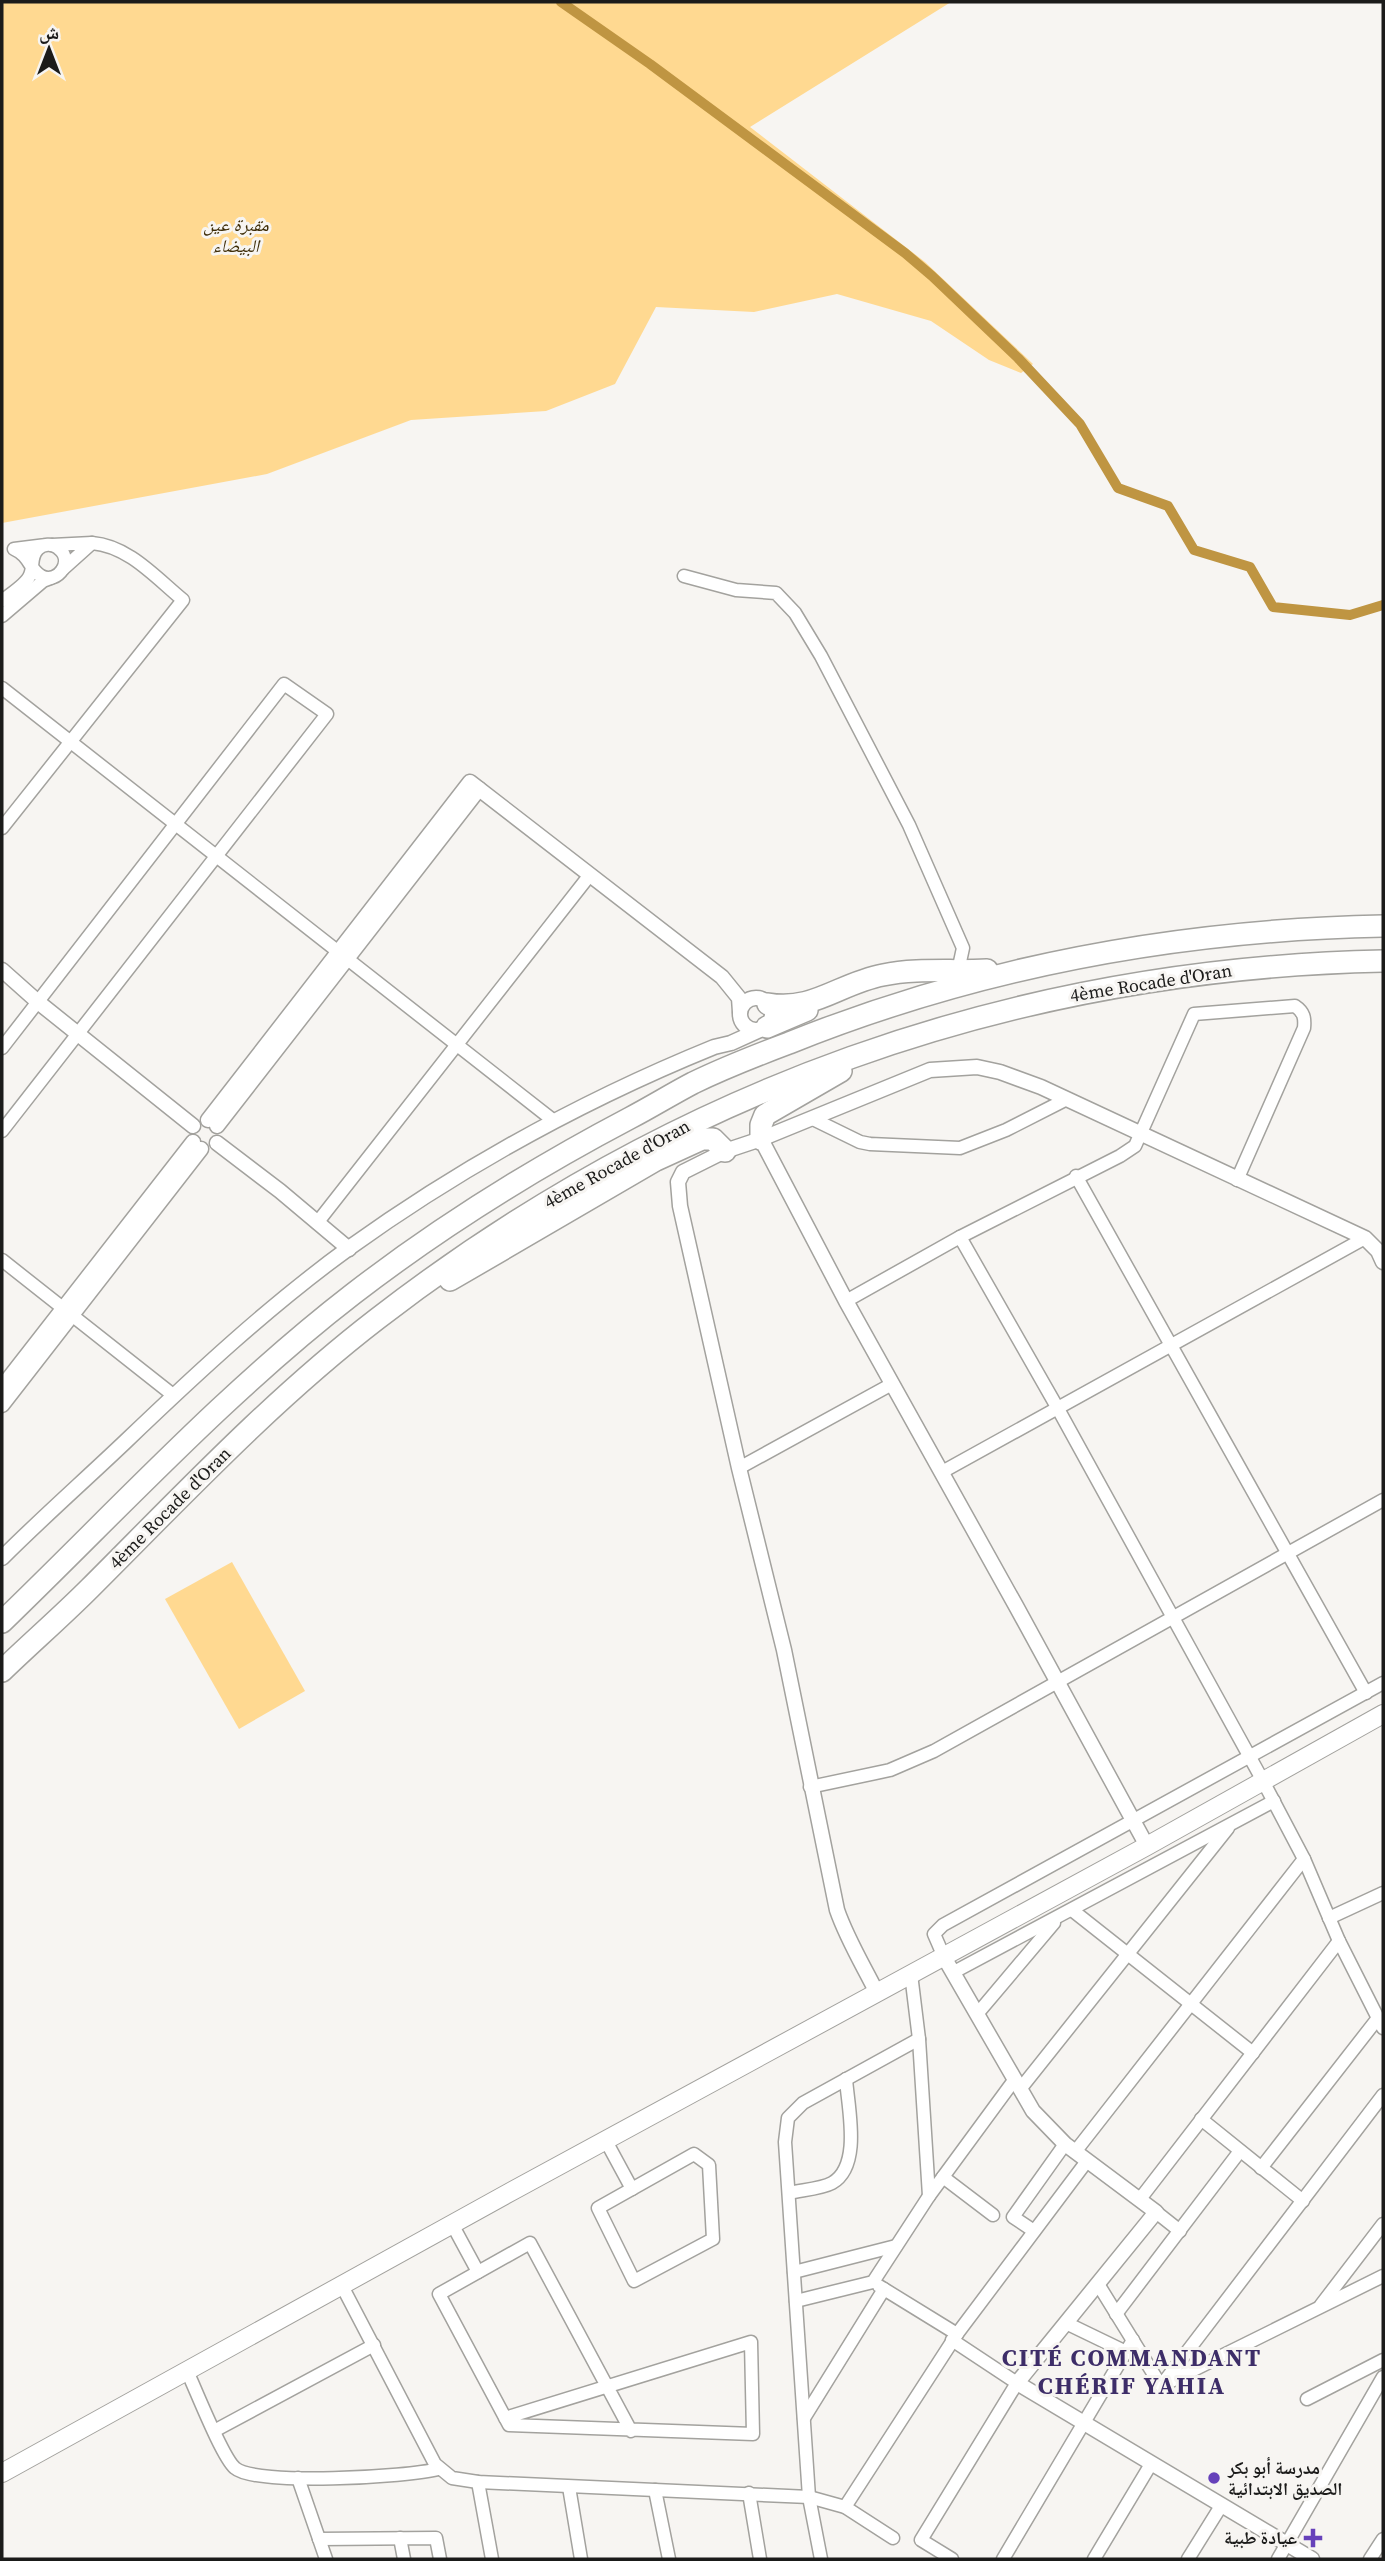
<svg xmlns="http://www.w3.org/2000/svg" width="1385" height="2561" viewBox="0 0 1385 2561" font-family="'Source Serif 4','Noto Naskh Arabic',serif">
<rect width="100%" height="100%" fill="#f7f5f2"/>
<g fill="#ffd991">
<polygon points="2,2 951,2 750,127 925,262 1033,364 1021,373 989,360 931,321 837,294 754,312 656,307 615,384 546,411 411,420 267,474 2,523"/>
<polygon points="232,1562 305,1691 239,1729 165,1599"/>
</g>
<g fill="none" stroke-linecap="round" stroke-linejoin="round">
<polyline stroke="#bf9542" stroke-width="10" points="561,2 650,64 905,253 932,276 1018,358 1080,424 1118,488 1168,506 1194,550 1250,567 1273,607 1350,615 1383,605"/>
<defs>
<g id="minor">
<polyline points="52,545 92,543 63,569"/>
<polyline points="684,576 736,590 776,593 795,613 821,656 909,825 963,948 958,971"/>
<path d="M2 601C10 594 26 585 30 575 34 566 30 556 38 549 43 544 52 543 58 548 75 560 58 585 41 576 29 569 30 556 14 549L46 545"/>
<polyline points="2,616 43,581 51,578"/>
<polyline points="2,688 554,1121"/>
<path d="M2 828 183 600C156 578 129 546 92 543"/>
<polyline points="2,1048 284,684 327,714 2,1131"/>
<polyline points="813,1119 860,1142 870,1144 960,1148 1006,1130 1067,1099"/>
<polyline points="1076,1176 1366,1693"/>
<polyline points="317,1223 589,876"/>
<path d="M960 1237 1120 1156 1135 1146 1194 1014 1295 1006C1304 1012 1305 1018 1304 1028L1237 1180"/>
<polyline points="2,1260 173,1395"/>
<polyline points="846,1301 960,1237 1057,1407 1263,1781 1304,1859 1339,1941 1383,2028"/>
<polyline points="739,1468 892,1384"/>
<polyline points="942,1472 1365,1238"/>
<polyline points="810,1787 890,1770 934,1751 1383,1500"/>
<polyline points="1072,1910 1253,2053"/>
<polyline points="1329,1918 1383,1893"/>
<polyline points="944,1957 934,1934 943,1925 1383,1683"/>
<polyline points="954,1972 1274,1801"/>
<polyline points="911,1974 919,2039 929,2196"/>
<polyline points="978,2013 1054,1923"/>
<polyline points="1021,2088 1228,1828"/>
<polyline points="1201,2119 1303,2201"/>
<polyline points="606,2141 632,2189"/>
<polyline points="1075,2152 1304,1859"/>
<polygon points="694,2154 709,2165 713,2239 634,2281 598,2208"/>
<polyline points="1261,2168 1378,2018"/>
<polyline points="943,2177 993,2215"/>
<path d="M789 2193C801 2190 821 2189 832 2183 862 2166 848 2108 846 2079"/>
<polyline points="1140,2199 1339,1941"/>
<polyline points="1156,2212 1180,2231"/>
<polyline points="452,2224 478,2272"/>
<polyline points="1034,2231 1013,2217 1065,2144"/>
<polyline points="794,2272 896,2246"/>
<polyline points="341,2284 435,2464 452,2478 478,2482 809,2497 845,2507 893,2538"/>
<polyline points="1098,2284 1161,2386 1383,2276"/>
<polyline points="879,2286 957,2334"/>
<polyline points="796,2301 873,2282 929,2196 1015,2079"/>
<polyline points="1321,2305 1383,2224"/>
<polyline points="1116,2314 1240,2151"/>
<polyline points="1066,2323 1126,2352"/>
<path d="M187 2371C196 2390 222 2457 235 2468 255 2486 409 2477 438 2469"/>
<polyline points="1164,2382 1383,2095"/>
<polyline points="1307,2399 1383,2360"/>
<polyline points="505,2418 751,2342 753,2434 509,2425 439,2294 530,2243 631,2431"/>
<polyline points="804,2418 884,2289"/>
<polyline points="214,2431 374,2345"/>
<polyline points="298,2478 326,2559"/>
<polyline points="478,2482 492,2559"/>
<polyline points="569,2487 581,2559"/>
<polyline points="655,2490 669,2559"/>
<polyline points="749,2493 760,2559"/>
<polyline points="845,2507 957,2334 1087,2161"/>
<polyline points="400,2538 404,2559"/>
<polyline points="319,2539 436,2538 440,2559"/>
<polyline points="821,2559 809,2497 785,2142 788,2118 803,2103 919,2039"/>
<polyline points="952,2559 921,2540 1017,2383 952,2340"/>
<polyline points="1003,2559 1133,2340"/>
<polyline points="1094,2559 1151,2464"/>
<polyline points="1188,2559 1221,2506"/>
<polyline points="1278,2559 1383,2377"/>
<polyline points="1370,2559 1383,2539"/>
</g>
<g id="tertiary">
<polyline points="2,970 38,1002 193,1126"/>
<circle cx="756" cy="1014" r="16"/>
<polyline points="208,1120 470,782 722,977 739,998 740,1012"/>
<polyline points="217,1126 479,789"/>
<polyline points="761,1139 846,1301 1016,1606 1147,1846"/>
<polyline points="217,1143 280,1191 349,1249"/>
<polyline points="2,1387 193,1142"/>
<polyline points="2,1405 201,1149"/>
<path d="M2 1558C42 1518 84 1481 125 1442 196 1374 269 1306 349 1248 462 1167 586 1099 714 1047L731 1043 762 1029"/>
<polyline points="944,1957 1033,2111 1065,2144 1156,2212 1017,2383 1312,2559"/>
<path d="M877 1993C863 1965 847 1939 837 1910L784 1650 739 1468 680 1206 678 1182 683 1172 725 1151 761 1139 930 1070 977 1067 1000 1072 1041 1087 1365 1238 1378 1251 1383 1262"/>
</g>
<polyline id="secondary" points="2,2473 514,2190 1147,1846 1383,1714"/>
<g id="motorway">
<path d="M768 1004C813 1012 840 983 883 975 917 968 953 972 987 970"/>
<polyline points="767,1027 807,1010"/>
<polyline points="761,1139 761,1125 765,1115 841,1071"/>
<polyline points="450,1280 656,1160 702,1139 713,1139 725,1151"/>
<path d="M2 1622C117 1511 226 1392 353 1294 440 1227 533 1169 630 1118 651 1107 672 1094 693 1083 724 1068 757 1055 789 1043 978 967 1180 930 1383 926"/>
<path d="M2 1671C31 1643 61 1617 90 1588 182 1496 273 1399 377 1319 672 1091 1011 969 1383 961"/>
</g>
</defs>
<use href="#minor" stroke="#a3a29e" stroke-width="15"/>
<use href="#tertiary" stroke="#a3a29e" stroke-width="17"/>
<use href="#secondary" stroke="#a3a29e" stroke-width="20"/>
<use href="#motorway" stroke="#a3a29e" stroke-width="24"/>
<use href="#minor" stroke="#fff" stroke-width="12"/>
<use href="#tertiary" stroke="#fff" stroke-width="14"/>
<use href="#secondary" stroke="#fff" stroke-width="18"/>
<use href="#motorway" stroke="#fff" stroke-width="21"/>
</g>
<g fill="#6641ba" stroke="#f7f5f2" stroke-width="2.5">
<circle cx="1214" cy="2478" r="7"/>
<path d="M1309.5 2527.5h7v7h7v7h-7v7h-7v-7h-7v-7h7z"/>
</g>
<g text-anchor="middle" stroke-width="6" stroke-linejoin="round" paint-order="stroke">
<g font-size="18" font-style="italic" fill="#3e2d07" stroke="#f7f5f2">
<text x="236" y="231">مقبرة عين<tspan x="236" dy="21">البيضاء</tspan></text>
</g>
<g font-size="18" fill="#1b1b1a" stroke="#f7f5f2">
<text transform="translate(1151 983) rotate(-9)" y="6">4ème Rocade d'Oran</text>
<text transform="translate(617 1164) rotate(-29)" y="6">4ème Rocade d'Oran</text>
<text transform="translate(170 1508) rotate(-45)" y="6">4ème Rocade d'Oran</text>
</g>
<g font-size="18" font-weight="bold" fill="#1b1b1a" stroke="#f7f5f2" text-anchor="start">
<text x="1228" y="2474">مدرسة أبو بكر<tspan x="1228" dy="21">الصديق الابتدائية</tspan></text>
<text x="1297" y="2544" text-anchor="end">عيادة طبية</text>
</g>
<g font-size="24" font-weight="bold" letter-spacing="2" fill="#3d2d68" stroke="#f7f5f2">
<text x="1132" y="2366">CITÉ COMMANDANT<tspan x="1132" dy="28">CHÉRIF YAHIA</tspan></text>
</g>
</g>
<rect width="1385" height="2561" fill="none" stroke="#1b1b1a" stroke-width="7"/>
<g transform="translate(49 49)" stroke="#f7f5f2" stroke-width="5" paint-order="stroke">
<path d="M0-5L12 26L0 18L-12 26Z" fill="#1b1b1a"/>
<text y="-10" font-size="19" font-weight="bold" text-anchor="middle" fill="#1b1b1a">ش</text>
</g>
</svg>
